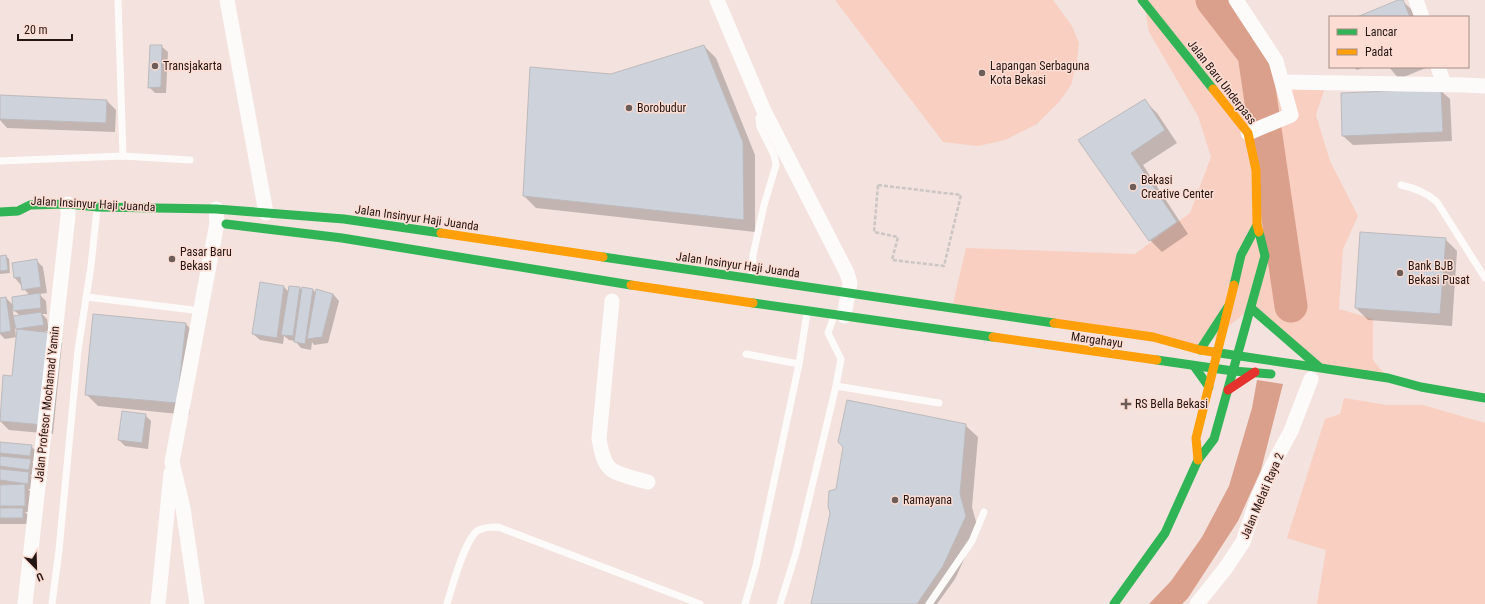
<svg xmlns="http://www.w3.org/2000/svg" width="1485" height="604" viewBox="0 0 1485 604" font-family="'Roboto Condensed',sans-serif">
<rect width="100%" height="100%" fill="#f3e2dd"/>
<g fill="#f9cfc1">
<polygon points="835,0 1053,0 1072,26 1079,43 1077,61 1071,85 1060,101 1037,124 1005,140 978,146 943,142"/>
<polygon points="1142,0 1236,0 1283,82 1327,82 1316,115 1330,161 1358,216 1343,249 1339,309 1373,319 1373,360 1388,378 1319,367 1251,308 1200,350 952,308 966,248 1135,254 1190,213 1211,157 1198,116 1149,32 1144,4"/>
<polygon points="1344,398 1387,405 1423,405 1485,423 1485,604 1317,604 1326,550 1287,538 1325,419 1340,414"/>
</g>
<polygon fill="#daa08c" points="1257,380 1283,384 1261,470 1238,521 1188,598 1182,604 1149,604 1171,581 1202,537 1229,486 1252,408"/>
<g fill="#0003" fill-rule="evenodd">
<polygon points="1401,0 1411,9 1415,17 1360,17"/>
<polygon points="161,46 168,52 166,93 155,93 149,87"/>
<polygon points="704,46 716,58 755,155 755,232 536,208 524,196 611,75"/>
<polygon points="1354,67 1364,67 1357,70"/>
<polygon points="1389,67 1428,67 1399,79"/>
<polygon points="1440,90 1450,99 1452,141 1353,145 1343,136"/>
<polygon points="0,96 107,101 116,110 115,132 7,128 0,120"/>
<polygon points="1145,101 1157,113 1177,143 1143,165 1188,234 1162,252 1150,240 1080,140"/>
<polygon points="1445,239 1457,251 1452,326 1368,320 1356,308"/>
<polygon points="6,256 9,259 10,273 0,274 0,257"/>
<path d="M37 261 43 267 47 293 39 294 46 301 47 314H42L47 319 49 331 42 332 52 334 62 343 53 434 9 430 0 421 4 376 13 377 17 337 5 339 0 334V299L6 298 14 306 30 296 15 278ZM12 308 20 316 14 317ZM15 327 18 330 16 337Z"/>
<polygon points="284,287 289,292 289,287 300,288 302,291 313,290 316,293 333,294 339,301 328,343 314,345 312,342 311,350 301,348 295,341 289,340 284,336 283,344 260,340 253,334"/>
<polygon points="185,323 197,336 189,415 98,406 86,394"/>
<polygon points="145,415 151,421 148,449 125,446 119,440"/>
<polygon points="965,425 978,437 972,507 978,529 955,579 937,604 812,604 837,490"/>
<polygon points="0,443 31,446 37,452 36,462 32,461 36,466 35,475 30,475 35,479 34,489 28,489 31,492 31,512 25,512 29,516 29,524 0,524"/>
</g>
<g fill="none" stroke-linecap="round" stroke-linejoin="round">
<polyline stroke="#daa08c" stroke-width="33" points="1212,0 1254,54 1291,306"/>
</g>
<g fill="#ced2da" stroke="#bdbabd">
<polygon points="1398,0 1403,0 1410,17 1357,17"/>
<polygon points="150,45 162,45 161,87 148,88"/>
<polygon points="704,45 743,142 744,220 523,196 530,67 611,74"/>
<polygon points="1441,89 1443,132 1342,136 1341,93"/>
<polygon points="0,95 107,100 106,123 0,119"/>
<polygon points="1145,99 1165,130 1131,153 1177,222 1149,241 1078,140"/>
<polygon points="1360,232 1446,238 1440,314 1355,308"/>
<polygon points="6,255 8,270 0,271 0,256"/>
<polygon points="37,259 41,287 22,290 20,277 14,278 12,263"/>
<polygon points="260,282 284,286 277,338 252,334"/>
<polygon points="289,286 300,287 293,336 281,335"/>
<polygon points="302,287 313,289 305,344 294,342"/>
<polygon points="316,289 333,294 322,337 307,339"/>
<polygon points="40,293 41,308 13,311 12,297"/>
<polygon points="6,297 11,331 0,333 0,298"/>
<polygon points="41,312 44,325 16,329 13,316"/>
<polygon points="93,314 186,323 177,403 85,395"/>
<polygon points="17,329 53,333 43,425 0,421 3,375 12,376"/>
<polygon points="847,400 966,424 960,494 966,516 943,566 917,604 811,604 830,513 828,506 829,491 836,489 843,447 838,442"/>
<polygon points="122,411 146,414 142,443 118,440"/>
<polygon points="0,442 32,445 30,456 0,453"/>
<polygon points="0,456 31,459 29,470 0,466"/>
<polygon points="0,469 29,472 28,484 0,480"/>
<polygon points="25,484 25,506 0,506 0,485"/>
<rect x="0" y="508" width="23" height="10"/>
</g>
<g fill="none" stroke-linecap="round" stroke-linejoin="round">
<polygon stroke="#cbc5c3" stroke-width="2.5" stroke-dasharray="4 2" stroke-linecap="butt" points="878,185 961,195 944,266 892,260 898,237 874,232"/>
<g stroke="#fdfbfa" stroke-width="7">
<polyline points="118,0 123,156"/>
<polyline points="0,161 123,156 190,160"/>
<path d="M1401 185C1415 188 1426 192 1437 202L1485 278"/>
<polyline points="752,277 753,255 764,205 776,165 774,155 760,127 759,118 764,111"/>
<polyline points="87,297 201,311"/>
<polyline points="746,354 799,364"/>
<polyline points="836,386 939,403"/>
<polyline points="52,604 59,550 78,350 91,266 97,209"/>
<path d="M447 604C452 587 464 542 477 531 483 527 491 527 498 527L700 604"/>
<polyline points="745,604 756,566 799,364 807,313"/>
<polyline points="780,604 796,553 836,386 841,359 828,333 834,316"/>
<polyline points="929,604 972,541 984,512"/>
</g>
<g stroke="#fdfbfa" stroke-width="15">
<polyline points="227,0 266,213"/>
<polyline points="717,0 764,111 847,273 850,283 844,316"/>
<polyline points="1236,0 1276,61 1291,115 1248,133"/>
<polyline points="1416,0 1422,17"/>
<polyline points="1438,67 1444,84"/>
<polyline points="1283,82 1465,85 1485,86"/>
<path d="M612 301 599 439C601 449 603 464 612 470 618 474 640 480 648 482"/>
<polyline points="25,604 68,216 68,204"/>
<polyline points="158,604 171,473"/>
<polyline points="197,604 183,508 172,462 217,223 216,209"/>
<polyline points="1197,604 1225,569 1243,542 1258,497 1272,466 1291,431 1311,379"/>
</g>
<g stroke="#30b455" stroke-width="9">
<polyline points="1142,0 1213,89"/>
<polyline points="0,212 18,211 30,205 68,204 97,207 216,209 344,219 441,233"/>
<polyline points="226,224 342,238 631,285"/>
<polyline points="603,257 1054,323"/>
<polyline points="1234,285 1241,255 1257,225"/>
<polyline points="753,303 993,337"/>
<polyline points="1251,308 1319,367"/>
<polyline points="1200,350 1228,307"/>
<polyline points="1213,352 1388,378 1421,387 1485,398"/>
<polyline points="1157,360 1233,371 1271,374"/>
<polyline points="1194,366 1209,387"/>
<polyline points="1114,604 1165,533 1198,460 1214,439 1265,256 1259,232"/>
</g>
<g stroke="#ff9f0a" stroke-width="9">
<polyline points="1213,89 1248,133 1256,170 1257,225 1259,232"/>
<polyline points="441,233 603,257"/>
<polyline points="631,285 753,303"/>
<polyline points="1054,323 1153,337 1200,350 1213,352"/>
<polyline points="993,337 1157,360"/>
<polyline points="1198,460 1196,438 1234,285"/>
</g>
<polyline stroke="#e5322d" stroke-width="9" points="1228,390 1255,372"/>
</g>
<g fill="#6c5d59" stroke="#fdddd3" stroke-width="1.5">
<circle cx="155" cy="66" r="4"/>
<circle cx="982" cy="73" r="4"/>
<circle cx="629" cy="108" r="4"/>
<circle cx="1133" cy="187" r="4"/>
<circle cx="172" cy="259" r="4"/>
<circle cx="1400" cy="273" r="4"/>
<path d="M1124 398h4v4h4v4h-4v4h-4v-4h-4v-4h4z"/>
<circle cx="895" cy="500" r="4"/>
</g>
<g text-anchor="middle" stroke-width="3" stroke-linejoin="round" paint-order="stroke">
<g font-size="12" fill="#241612" stroke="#fdddd3" text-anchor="start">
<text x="163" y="70">Transjakarta</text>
<text x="990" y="70">Lapangan Serbaguna<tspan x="990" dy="14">Kota Bekasi</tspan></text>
<text x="637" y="112">Borobudur</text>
<text x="1141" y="184">Bekasi<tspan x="1141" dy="14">Creative Center</tspan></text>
<text x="180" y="256">Pasar Baru<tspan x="180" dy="14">Bekasi</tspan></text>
<text x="1408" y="270">Bank BJB<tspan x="1408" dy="14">Bekasi Pusat</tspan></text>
<text x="1135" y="408">RS Bella Bekasi</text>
<text x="903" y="504">Ramayana</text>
</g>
<g font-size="12" fill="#241612" stroke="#fdddd3">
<text transform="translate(1222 82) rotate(52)" y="4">Jalan Baru Underpass</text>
<text transform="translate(93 204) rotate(3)" y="4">Jalan Insinyur Haji Juanda</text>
<text transform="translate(417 218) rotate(8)" y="4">Jalan Insinyur Haji Juanda</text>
<text transform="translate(738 265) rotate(8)" y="4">Jalan Insinyur Haji Juanda</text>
<text transform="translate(1097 340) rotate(8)" y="4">Margahayu</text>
<text transform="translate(47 404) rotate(-84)" y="4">Jalan Profesor Mochamad Yamin</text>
<text transform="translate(1262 496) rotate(-67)" y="4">Jalan Melati Raya 2</text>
</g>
</g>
<rect x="1329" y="16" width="140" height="52" fill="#fdddd3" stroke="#a68d86"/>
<rect x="1337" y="29" width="20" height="6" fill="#30b455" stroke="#a68d86"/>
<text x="1365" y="36" font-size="12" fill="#241612">Lancar</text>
<rect x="1337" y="49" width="20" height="6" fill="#ff9f0a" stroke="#a68d86"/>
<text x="1365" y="56" font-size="12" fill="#241612">Padat</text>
<g transform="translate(36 568) rotate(157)" stroke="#fdddd3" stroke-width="3" paint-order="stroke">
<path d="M0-3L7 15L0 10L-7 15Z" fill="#241612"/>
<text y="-6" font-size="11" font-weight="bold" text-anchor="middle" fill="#241612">U</text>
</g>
<path d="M18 34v6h54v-6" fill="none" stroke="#241612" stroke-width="2"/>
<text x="24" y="34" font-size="12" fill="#241612" stroke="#fdddd3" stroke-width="3" paint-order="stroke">20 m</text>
</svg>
